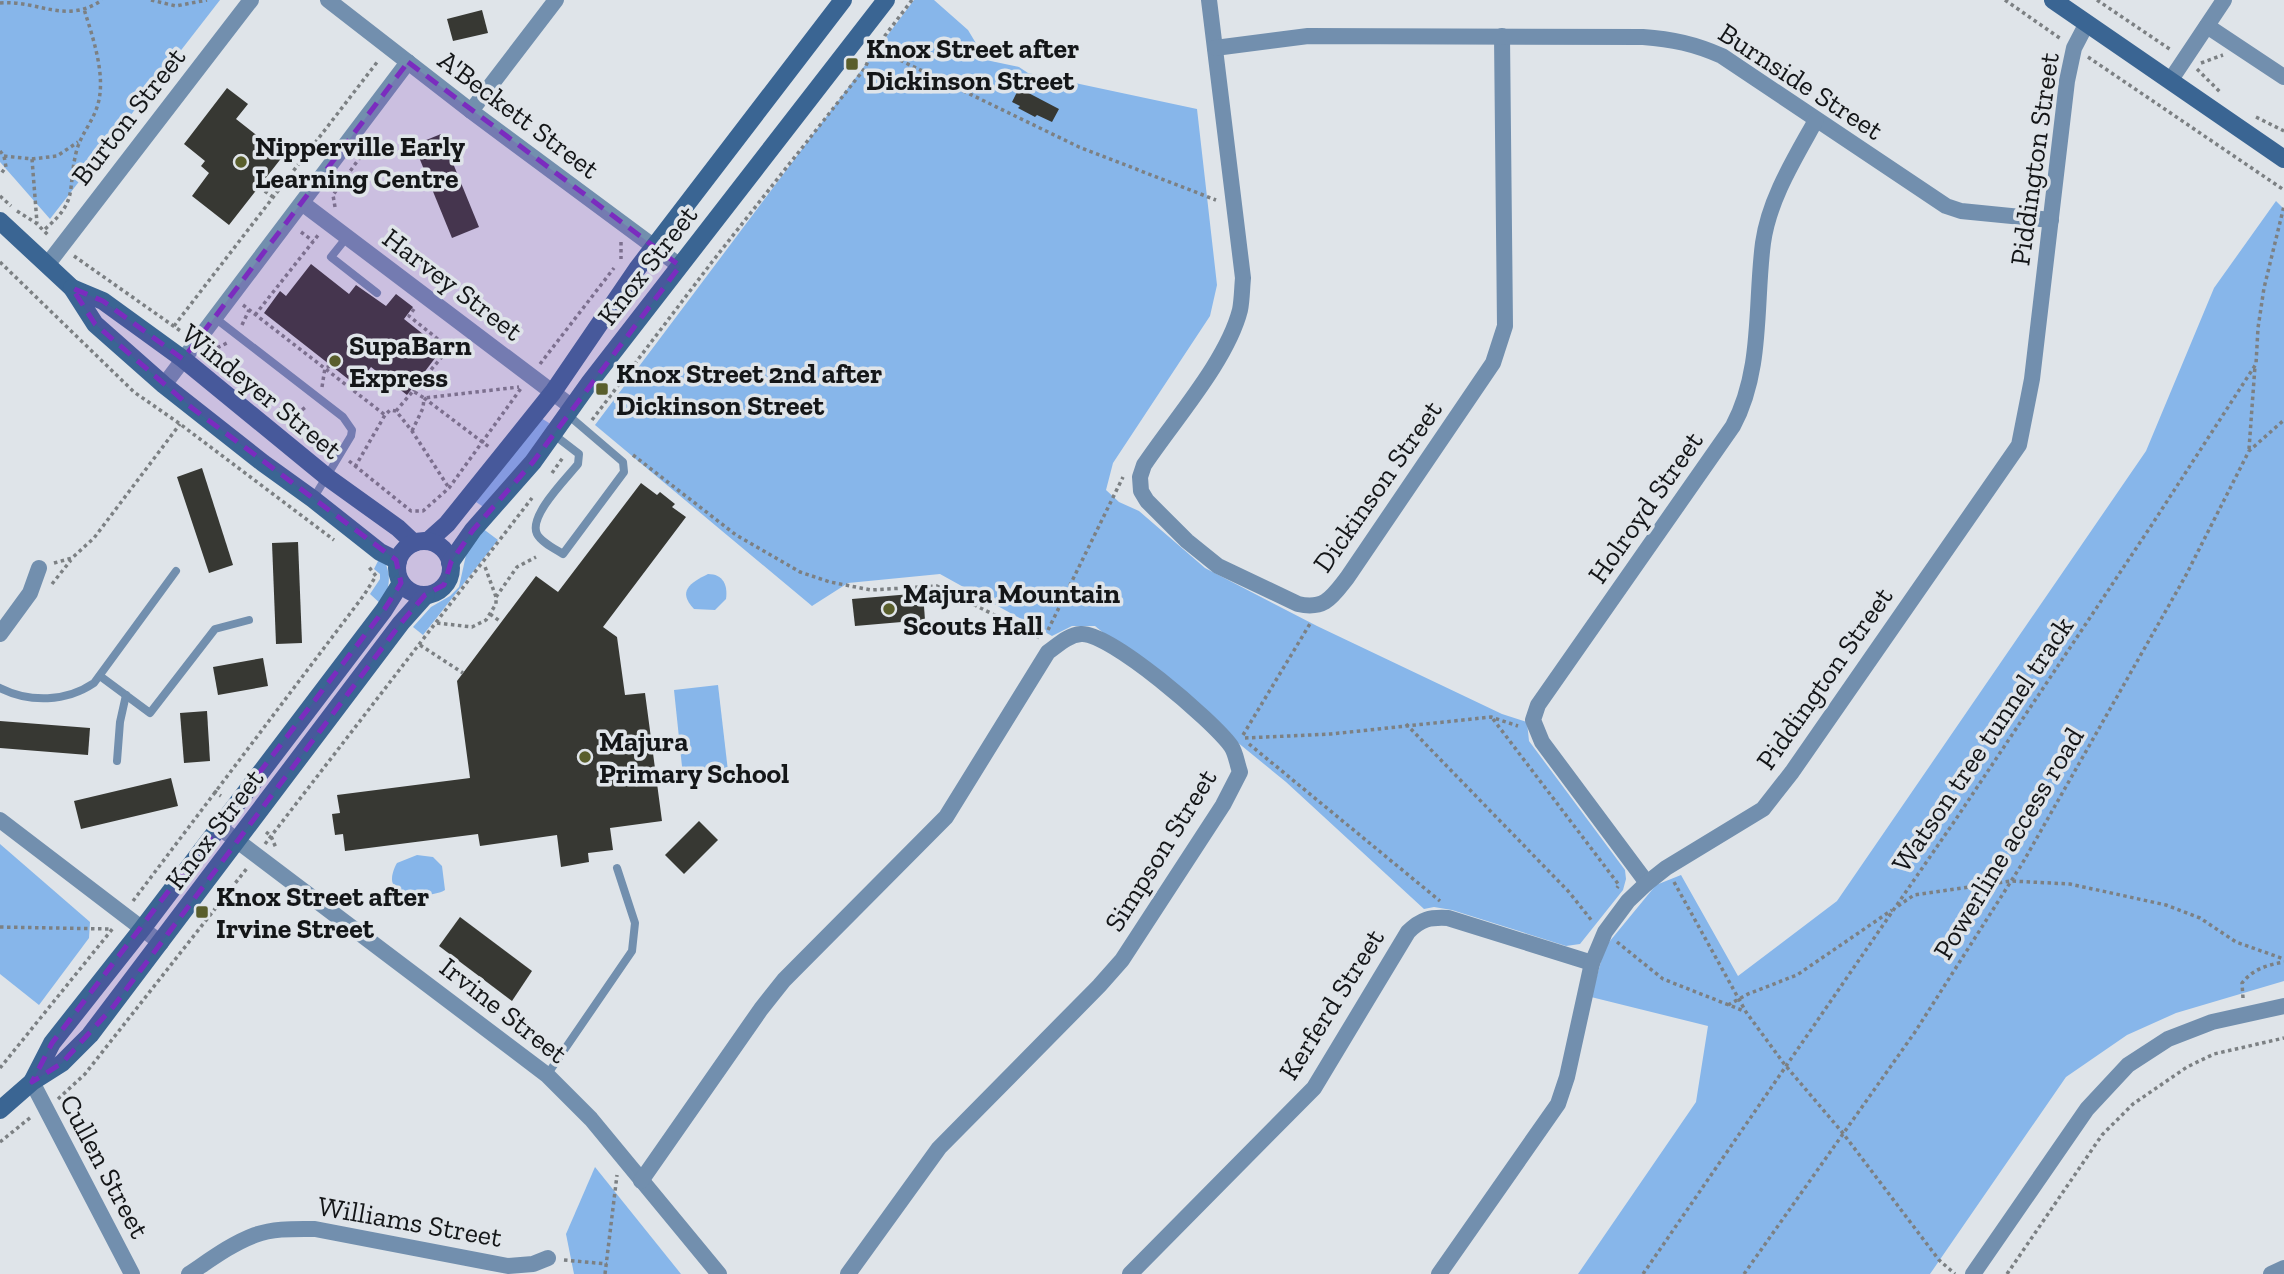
<svg xmlns="http://www.w3.org/2000/svg" width="2284" height="1274" viewBox="0 0 2284 1274" font-family="'Zilla Slab',serif">
<rect width="100%" height="100%" fill="#dfe4e9"/>
<g fill="#87b6ea">
<polygon points="0,0 220,0 50,219 0,162"/>
<polygon points="914,0 934,0 968,30 986,60 1019,67 1028,73 1197,109 1217,285 1210,316 1113,463 1106,490 1119,502 1139,511 1205,568 1317,626 1502,714 1527,722 1529,741 1625,870 1626,879 1623,890 1580,944 1566,946 1452,910 1434,907 1424,909 1286,782 1095,626 1072,626 1052,636 940,574 848,583 812,606 595,425"/>
<polygon points="2276,201 2284,209 2284,981 2176,1013 2127,1035 2066,1077 1930,1274 1578,1274 1696,1102 1708,1026 1591,997 1605,947 1656,885 1681,875 1738,976 1837,901 2146,451 2214,288"/>
<polygon points="541,418 549,423 548,428 496,498 485,508 476,502"/>
<polygon points="482,528 498,540 423,635 413,627 431,607 450,596 459,587 466,555"/>
<path d="M379 559 385 562C392 579 389 588 381 604L370 594 380 579V574L374 569Z"/>
<path d="M708 574C723 574 728 585 726 599L715 610 694 609C677 591 690 583 708 574Z"/>
<polygon points="718,685 728,771 683,776 674,690"/>
<polygon points="0,844 90,922 89,938 39,1005 0,974"/>
<path d="M417 855 433 857 442 866 445 890C434 897 398 899 393 884 390 878 394 868 397 863Z"/>
<polygon points="595,1167 681,1274 574,1274 566,1234"/>
</g>
<g fill="#373833">
<polygon points="482,10 488,33 453,41 447,19"/>
<polygon points="227,88 248,104 236,119 283,156 229,225 192,196 209,173 201,166 205,161 184,144"/>
<polygon points="1019,88 1059,109 1052,122 1037,115 1035,117 1018,108 1020,106 1012,102"/>
<polygon points="441,134 479,227 452,238 414,145"/>
<polygon points="311,264 349,294 356,285 386,306 396,294 413,307 404,319 442,349 407,395 371,367 357,386 264,313 280,291 286,296"/>
<polygon points="202,468 233,565 209,573 177,477"/>
<polygon points="641,483 657,495 660,492 675,504 672,507 686,517 603,627 617,637 625,695 645,693 662,821 610,828 613,850 588,853 589,862 561,867 557,835 480,846 478,834 345,851 343,834 335,835 332,814 340,813 337,795 470,778 457,681 536,576 558,592"/>
<polygon points="298,542 302,643 276,644 272,543"/>
<polygon points="923,593 925,620 855,626 852,599"/>
<polygon points="263,658 268,686 218,695 213,667"/>
<polygon points="207,711 210,761 184,763 180,713"/>
<polygon points="0,721 90,728 88,755 0,748"/>
<polygon points="171,778 178,806 81,829 74,801"/>
<polygon points="699,821 718,840 684,874 665,855"/>
<polygon points="460,917 532,971 512,1001 439,946"/>
</g>
<g fill="none" stroke-linecap="round" stroke-linejoin="round">
<g stroke="#7c8083" stroke-width="3.5" stroke-dasharray="3.5 3.5" stroke-linecap="butt">
<polyline points="151,0 176,6 207,0"/>
<polyline points="2005,0 2061,39"/>
<polyline points="2097,0 2171,50"/>
<path d="M0 3C39 0 66 25 102 0"/>
<polyline points="875,48 1079,147 1216,200"/>
<polyline points="2088,57 2284,190"/>
<polyline points="2201,63 2223,55"/>
<polyline points="2197,69 2221,93"/>
<polyline points="2256,117 2284,131"/>
<polyline points="0,151 4,156 6,167 0,175"/>
<polyline points="4,156 32,159 37,223"/>
<polyline points="32,159 57,156 78,142"/>
<polyline points="259,187 273,197"/>
<polyline points="0,196 11,206"/>
<polyline points="335,207 333,195 366,149"/>
<polyline points="17,211 36,223 49,236"/>
<path d="M45 229C79 200 67 191 76 153 80 135 93 122 98 104 106 75 93 38 84 9"/>
<polyline points="301,232 313,241"/>
<polyline points="621,242 621,259"/>
<polyline points="74,256 182,332"/>
<polyline points="0,262 134,392 180,424 334,540"/>
<polyline points="243,305 385,415"/>
<polyline points="414,309 409,316 449,348"/>
<polyline points="255,315 319,234"/>
<polyline points="242,325 249,310"/>
<polyline points="174,326 378,61"/>
<polyline points="208,351 332,448"/>
<polyline points="211,351 229,342"/>
<polyline points="540,364 614,268"/>
<polyline points="322,387 325,368 331,366"/>
<polyline points="413,391 457,339"/>
<polyline points="424,398 489,447"/>
<polyline points="396,411 413,391 424,398 519,387"/>
<polyline points="592,420 712,262 865,68 871,54 912,0"/>
<polyline points="288,425 293,417 307,406"/>
<polyline points="412,431 423,408 424,398"/>
<polyline points="2249,449 2255,366"/>
<polyline points="633,455 736,535 800,572 830,582 871,590 937,586 1042,639"/>
<polyline points="349,461 411,511 423,511 449,488 522,387"/>
<polyline points="355,467 385,415 390,410 396,411 412,431 449,488"/>
<polyline points="552,473 564,456"/>
<polyline points="54,563 72,558 94,538 180,424"/>
<polyline points="52,584 71,560"/>
<polyline points="496,597 517,567 536,557"/>
<polyline points="490,614 501,622"/>
<polyline points="437,623 472,627 486,620 496,604 496,597 484,564"/>
<polyline points="1048,630 1123,477"/>
<polyline points="420,645 463,673"/>
<polyline points="1493,719 1619,885 1617,888"/>
<polyline points="1406,724 1569,892 1592,921"/>
<polyline points="1243,735 1311,622"/>
<polyline points="1245,738 1331,734 1491,717 1518,726"/>
<polyline points="1249,744 1440,901"/>
<polyline points="214,791 221,796"/>
<polyline points="266,832 271,836 276,848"/>
<polyline points="265,844 532,498"/>
<polyline points="1674,882 1746,1012 1785,1065 1842,1132 1939,1260 1955,1274"/>
<polyline points="133,901 364,595 376,576 368,566"/>
<polyline points="1898,906 1914,895 2011,881 2070,884 2166,905 2200,918 2236,942 2284,959"/>
<polyline points="0,927 111,929"/>
<polyline points="1617,942 1663,979 1744,1011"/>
<path d="M2243 998 2242 983C2253 969 2267 965 2284 962"/>
<polyline points="1728,1005 1748,994 1797,975 1892,910"/>
<polyline points="0,1068 114,927"/>
<polyline points="58,1099 85,1074 248,867"/>
<polyline points="0,1142 31,1117"/>
<polyline points="564,1260 607,1264"/>
<polyline points="605,1274 617,1175"/>
<polyline points="1643,1274 1956,819 2151,526 2256,364 2258,328 2264,288 2284,206"/>
<polyline points="1744,1274 1915,1032 2022,864 2185,577 2249,451 2284,420"/>
<polyline points="2007,1274 2102,1135 2133,1104 2187,1067 2214,1054 2284,1038"/>
</g>
<g stroke="#728fae" stroke-width="8">
<polyline points="347,237 331,257 377,293"/>
<polyline points="215,318 343,417 352,430 351,436 313,499"/>
<path d="M553 434 579 454 578 464C567 478 528 516 537 534 541 542 555 549 563 554L624 472 623 462 568 415"/>
<polyline points="100,676 150,713 215,629 249,620"/>
<path d="M0 688C30 703 66 702 94 683L176 571"/>
<polyline points="117,761 120,722 126,695"/>
<polyline points="547,1075 632,951 635,923 617,868"/>
</g>
<g stroke="#728fae" stroke-width="16">
<polyline points="328,0 471,111 680,266"/>
<path d="M1209 0 1243 278C1242 288 1242 300 1240 310 1227 361 1174 420 1144 465L1140 477 1141 491 1147 501 1187 541 1218 566 1298 604C1325 610 1332 597 1347 578L1493 363 1505 326 1502 36"/>
<polyline points="2207,26 2284,77"/>
<path d="M1215 48 1308 36 1643 37C1672 39 1695 44 1722 56L1946 206 1961 211 2051 220"/>
<polyline points="2170,81 2224,0"/>
<polyline points="471,111 556,0"/>
<polyline points="302,203 572,407"/>
<polyline points="47,265 251,0"/>
<polyline points="164,385 408,62"/>
<polyline points="0,634 30,593 39,568"/>
<polyline points="0,820 161,943"/>
<polyline points="219,827 547,1075 591,1119 719,1274"/>
<path d="M1647 883 1542 742 1533 720 1538 705 1733 426C1763 370 1755 304 1763 243 1769 199 1795 158 1816 120"/>
<polyline points="32,1082 132,1274"/>
<path d="M641 1181 761 1009 784 980 946 817 1048 652C1058 645 1068 635 1081 634 1110 632 1213 721 1231 746 1236 753 1237 764 1240 772L1223 805 1122 960 1099 986 939 1148 848 1274"/>
<path d="M189 1274C210 1260 231 1244 255 1235 274 1228 295 1229 315 1229L508 1266 533 1264 548 1258"/>
<path d="M1130 1274 1314 1088 1408 932C1421 919 1430 917 1448 918L1592 963"/>
<polyline points="1439,1274 1558,1104 1567,1077 1592,963 1605,932 1628,901 1647,883 1666,868 1763,809 1792,772 2019,445 2032,379 2067,81 2074,48 2087,23"/>
<polyline points="1973,1274 2087,1109 2128,1065 2168,1039 2212,1022 2284,1006"/>
<polyline points="2271,1274 2284,1268"/>
</g>
<g stroke="#3a6593" stroke-width="18">
<polyline points="2053,0 2284,159"/>
<polyline points="0,221 72,288 95,324 164,385 263,463 313,499 380,552 398,561"/>
<polyline points="72,288 103,301 183,359 327,477 398,528 414,543"/>
<polyline points="428,541 447,524 553,392 637,269 843,0"/>
<circle cx="424" cy="568" r="27"/>
<polyline points="450,563 473,530 533,462 590,382 886,0"/>
<polyline points="33,1080 52,1043 142,929 384,610 401,583"/>
<polyline points="0,1110 32,1082 62,1063 90,1035 401,623 426,595"/>
</g>
</g>
<path fill="#7b2cbf" fill-opacity="0.2" stroke="#7b2cbf" stroke-width="5" stroke-dasharray="14 9" stroke-linejoin="round" d="M408 62 680 266 533 462 473 530 451 562 444 585 425 595 401 623 113 1007 62 1063 32 1082 52 1043 384 610 401 583 396 560 192 408 95 324 72 288 103 301 183 359Z"/>
<g fill="#595e2c" stroke="#dfe4e9" stroke-width="2.5">
<rect x="845" y="57" width="14" height="14" rx="3.5"/>
<circle cx="241" cy="162" r="7"/>
<circle cx="335" cy="361" r="7"/>
<rect x="595" y="382" width="14" height="14" rx="3.5"/>
<circle cx="889" cy="609" r="7"/>
<circle cx="585" cy="757" r="7"/>
<rect x="195" y="905" width="14" height="14" rx="3.5"/>
</g>
<g text-anchor="middle" stroke-width="7" stroke-linejoin="round" paint-order="stroke">
<g font-size="28" font-weight="bold" fill="#141618" stroke="#dfe4e9" text-anchor="start">
<text x="866" y="58">Knox Street after<tspan x="866" dy="32">Dickinson Street</tspan></text>
<text x="255" y="156">Nipperville Early<tspan x="255" dy="32">Learning Centre</tspan></text>
<text x="349" y="355">SupaBarn<tspan x="349" dy="32">Express</tspan></text>
<text x="616" y="383">Knox Street 2nd after<tspan x="616" dy="32">Dickinson Street</tspan></text>
<text x="903" y="603">Majura Mountain<tspan x="903" dy="32">Scouts Hall</tspan></text>
<text x="599" y="751">Majura<tspan x="599" dy="32">Primary School</tspan></text>
<text x="216" y="906">Knox Street after<tspan x="216" dy="32">Irvine Street</tspan></text>
</g>
<g font-size="28" fill="#141618" stroke="#dfe4e9">
<text transform="translate(1801 81) rotate(33)" y="10">Burnside Street</text>
<text transform="translate(519 114) rotate(37)" y="10">A'Beckett Street</text>
<text transform="translate(128 116) rotate(-52)" y="10">Burton Street</text>
<text transform="translate(2034 159) rotate(-82)" y="10">Piddington Street</text>
<text transform="translate(647 265) rotate(-52)" y="10">Knox Street</text>
<text transform="translate(453 284) rotate(37)" y="10">Harvey Street</text>
<text transform="translate(262 391) rotate(39)" y="10">Windeyer Street</text>
<text transform="translate(1377 486) rotate(-55)" y="10">Dickinson Street</text>
<text transform="translate(1645 507) rotate(-55)" y="10">Holroyd Street</text>
<text transform="translate(1824 678) rotate(-55)" y="10">Piddington Street</text>
<text transform="translate(1982 744) rotate(-56)" y="10">Watson tree tunnel track</text>
<text transform="translate(214 829) rotate(-53)" y="10">Knox Street</text>
<text transform="translate(2008 843) rotate(-59)" y="10">Powerline access road</text>
<text transform="translate(1160 850) rotate(-58)" y="10">Simpson Street</text>
<text transform="translate(1331 1004) rotate(-58)" y="10">Kerferd Street</text>
<text transform="translate(504 1010) rotate(38)" y="10">Irvine Street</text>
<text transform="translate(105 1166) rotate(62)" y="10">Cullen Street</text>
<text transform="translate(410 1221) rotate(10)" y="10">Williams Street</text>
</g>
</g>
</svg>
